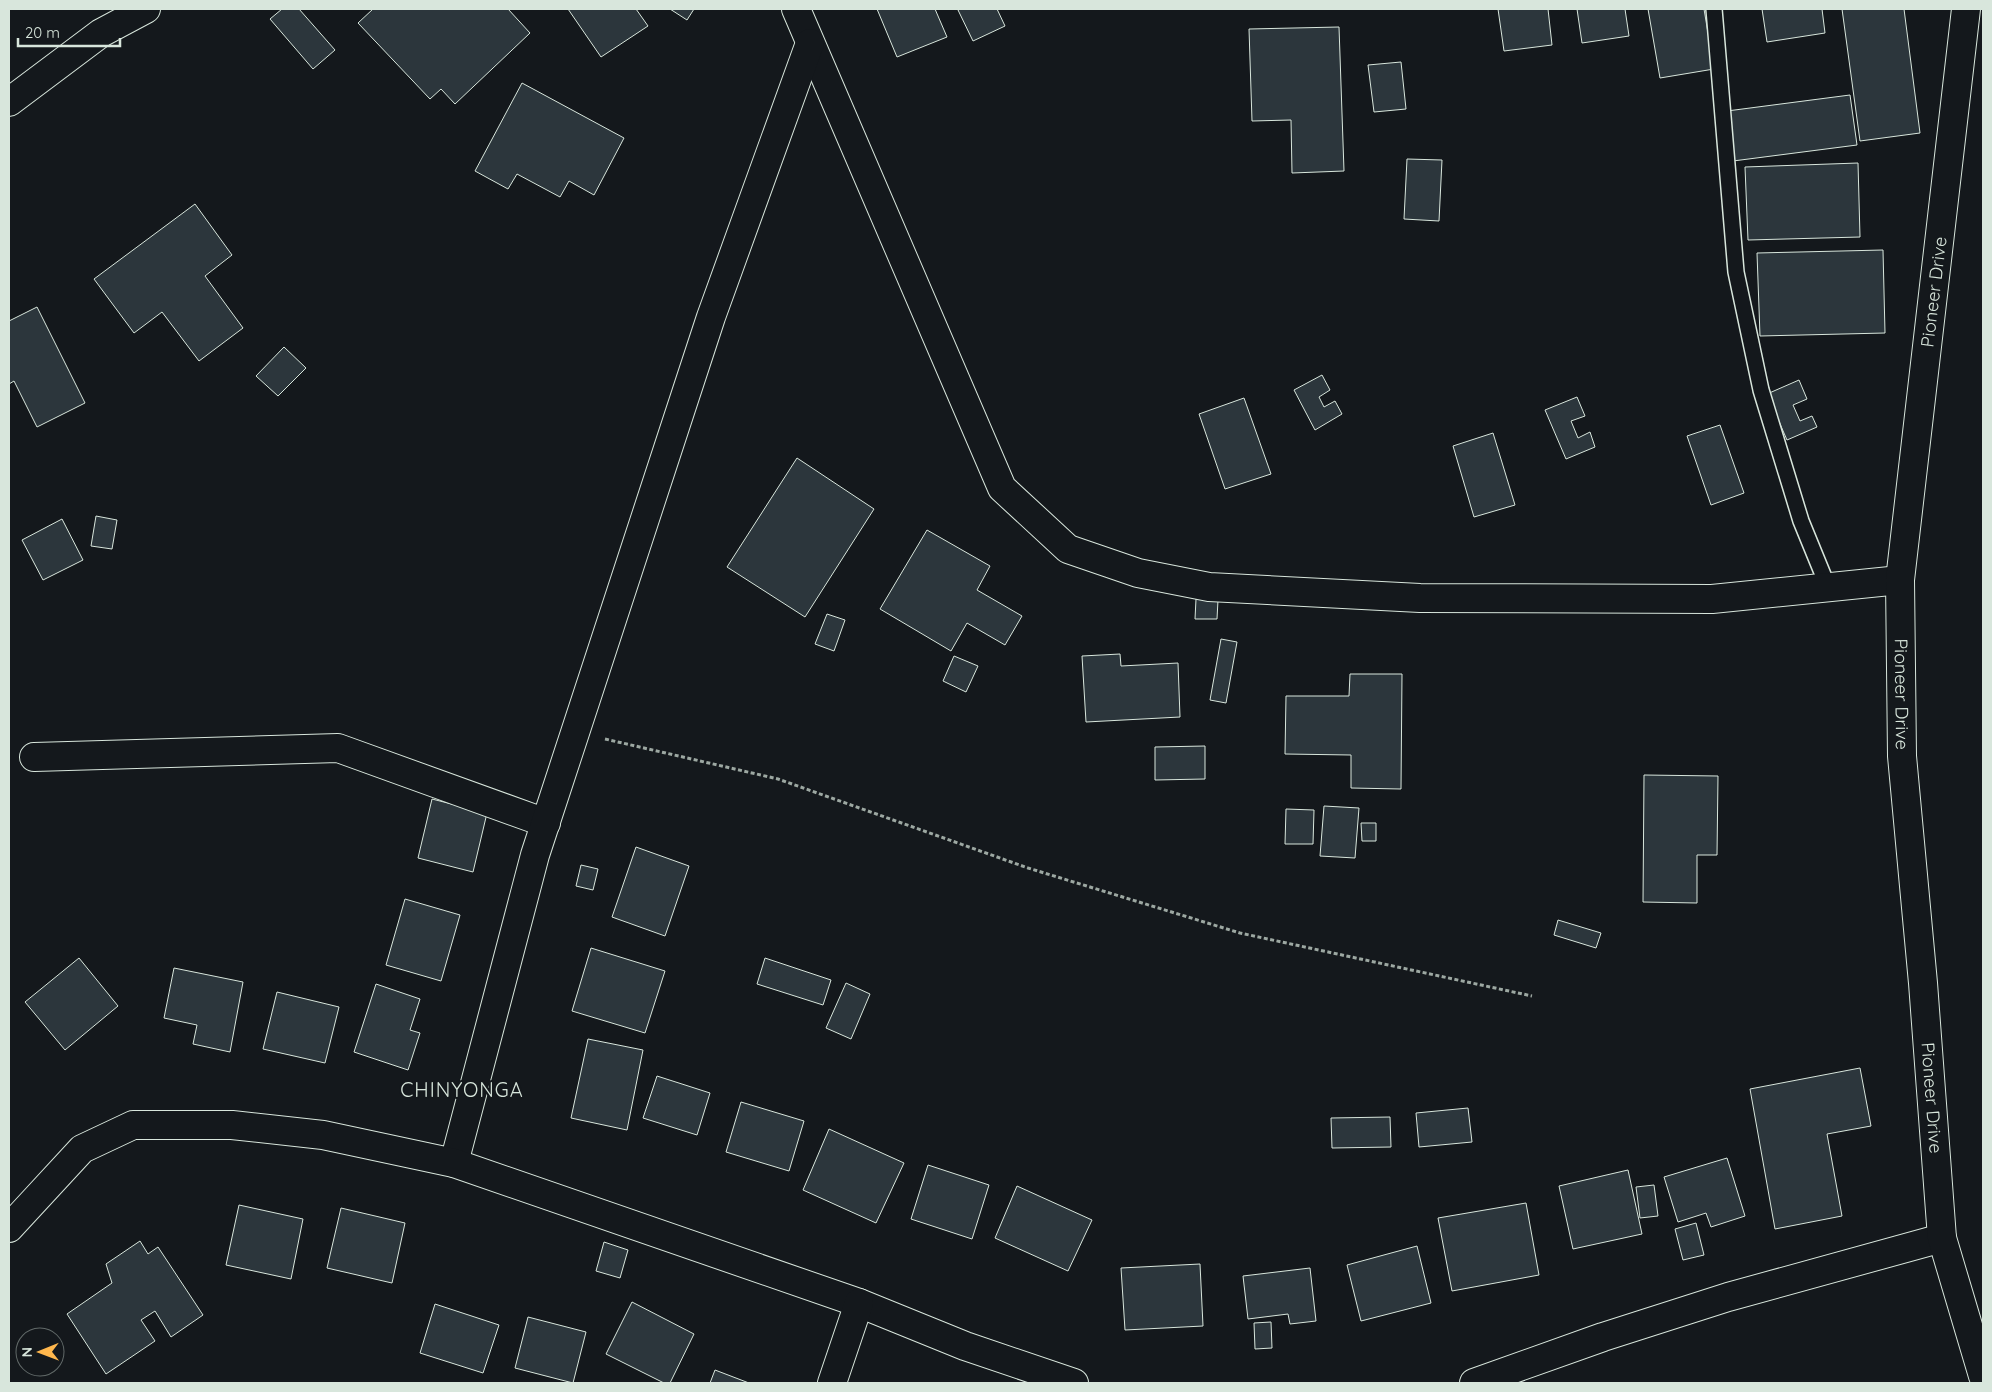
<svg xmlns="http://www.w3.org/2000/svg" width="1992" height="1392" viewBox="0 0 1992 1392" font-family="Quicksand,sans-serif">
<rect width="100%" height="100%" fill="#14181c"/>
<g fill="#2c363c" stroke="#d8e6dc">
<polygon points="282,9 299,9 335,50 313,69 270,19"/>
<polygon points="373,9 508,9 530,33 455,104 441,89 430,99 358,23"/>
<polygon points="568,9 636,9 648,26 601,57"/>
<polygon points="670,9 694,9 687,20"/>
<polygon points="877,9 935,9 947,37 897,57"/>
<polygon points="961,9 997,9 1005,26 973,41 958,10"/>
<polygon points="1498,9 1548,9 1552,45 1504,51"/>
<polygon points="1577,9 1625,9 1629,36 1582,43"/>
<polygon points="1648,9 1704,9 1714,69 1660,78"/>
<polygon points="1762,9 1822,9 1825,33 1767,42"/>
<polygon points="1842,9 1904,9 1920,133 1860,141"/>
<polygon points="1339,27 1344,171 1292,173 1291,120 1252,121 1249,29"/>
<polygon points="1401,62 1406,109 1374,112 1368,65"/>
<polygon points="522,83 624,138 594,195 569,181 560,197 517,174 508,189 475,171"/>
<polygon points="1850,95 1857,145 1733,161 1727,111"/>
<polygon points="1407,159 1442,160 1439,221 1404,219"/>
<polygon points="1858,163 1860,237 1748,240 1745,167"/>
<polygon points="195,204 232,255 205,276 243,328 199,361 162,312 134,333 94,279"/>
<polygon points="1883,250 1885,333 1760,336 1757,253"/>
<polygon points="37,307 85,403 37,427 14,381 9,384 9,321"/>
<polygon points="284,347 306,368 278,396 256,376"/>
<polygon points="1322,375 1330,390 1319,397 1324,407 1335,401 1342,414 1315,430 1294,390"/>
<polygon points="1799,380 1807,399 1793,405 1800,421 1812,416 1817,427 1787,440 1767,394"/>
<polygon points="1577,397 1585,416 1571,421 1578,438 1590,432 1595,447 1566,459 1545,410"/>
<polygon points="1244,398 1271,474 1225,489 1199,414"/>
<polygon points="1720,425 1744,493 1711,505 1687,436"/>
<polygon points="1493,433 1515,505 1474,517 1453,446"/>
<polygon points="797,458 874,509 805,617 727,567"/>
<polygon points="96,516 117,520 112,549 91,546"/>
<polygon points="62,519 83,560 43,580 22,540"/>
<polygon points="927,530 990,566 977,590 1022,616 1005,645 967,623 951,651 880,609"/>
<polygon points="1196,599 1218,600 1217,619 1195,619"/>
<polygon points="827,614 845,620 834,651 815,644"/>
<polygon points="1221,639 1237,642 1226,703 1210,700"/>
<polygon points="1120,654 1121,666 1178,663 1180,717 1086,722 1082,656"/>
<polygon points="954,656 978,666 966,692 943,681"/>
<polygon points="1350,674 1402,674 1401,789 1351,788 1351,755 1285,754 1286,696 1349,696"/>
<polygon points="1205,746 1205,779 1155,780 1155,747"/>
<polygon points="1644,775 1718,776 1717,855 1697,855 1697,903 1643,902"/>
<polygon points="432,799 487,813 473,872 418,858"/>
<polygon points="1324,806 1359,808 1355,858 1320,856"/>
<polygon points="1286,809 1314,810 1313,844 1285,844"/>
<polygon points="1361,823 1376,823 1376,841 1362,841"/>
<polygon points="636,847 689,866 665,936 612,917"/>
<polygon points="581,865 598,869 593,890 576,886"/>
<polygon points="405,899 460,915 441,981 386,965"/>
<polygon points="1558,920 1601,933 1596,948 1554,935"/>
<polygon points="591,948 665,971 645,1033 572,1011"/>
<polygon points="79,958 118,1006 65,1050 25,1002"/>
<polygon points="765,958 831,980 823,1005 757,984"/>
<polygon points="174,968 243,982 230,1052 193,1044 197,1025 164,1018"/>
<polygon points="846,983 870,994 851,1039 826,1028"/>
<polygon points="376,984 420,999 410,1030 420,1033 408,1070 354,1052"/>
<polygon points="277,992 339,1007 325,1063 263,1049"/>
<polygon points="588,1039 643,1050 627,1130 571,1118"/>
<polygon points="1860,1068 1871,1126 1827,1134 1842,1216 1775,1229 1750,1089"/>
<polygon points="657,1076 710,1093 697,1135 643,1118"/>
<polygon points="741,1102 804,1121 789,1171 726,1152"/>
<polygon points="1468,1108 1472,1142 1419,1147 1416,1113"/>
<polygon points="1390,1117 1391,1147 1332,1148 1331,1118"/>
<polygon points="829,1129 904,1163 876,1223 803,1190"/>
<polygon points="1727,1158 1745,1216 1711,1227 1706,1213 1678,1222 1664,1177"/>
<polygon points="928,1165 989,1185 972,1239 911,1219"/>
<polygon points="1628,1170 1642,1234 1573,1249 1559,1186"/>
<polygon points="1654,1185 1658,1216 1640,1218 1636,1187"/>
<polygon points="1017,1186 1092,1220 1068,1271 995,1238"/>
<polygon points="1526,1203 1539,1275 1452,1291 1438,1218"/>
<polygon points="239,1205 303,1219 291,1279 226,1265"/>
<polygon points="341,1208 405,1223 392,1283 327,1268"/>
<polygon points="1696,1223 1704,1255 1683,1260 1675,1229"/>
<polygon points="140,1241 148,1254 158,1247 203,1315 171,1337 155,1311 141,1320 155,1341 106,1374 67,1314 112,1283 106,1264"/>
<polygon points="604,1242 628,1250 620,1278 596,1271"/>
<polygon points="1417,1246 1431,1303 1361,1321 1347,1265"/>
<polygon points="1200,1264 1203,1326 1125,1330 1121,1268"/>
<polygon points="1310,1268 1316,1321 1290,1324 1288,1314 1248,1319 1243,1276"/>
<polygon points="632,1302 694,1334 670,1383 664,1383 606,1354"/>
<polygon points="435,1304 499,1325 483,1373 420,1353"/>
<polygon points="528,1317 586,1332 573,1383 515,1368"/>
<polygon points="1271,1322 1272,1348 1255,1349 1254,1323"/>
<polygon points="715,1370 749,1383 710,1383"/>
</g>
<g fill="none" stroke-linecap="round" stroke-linejoin="round">
<defs>
<polyline id="service" points="1714,9 1736,272 1761,390 1801,521 1828,587"/>
<g id="minor">
<polyline points="796,9 1002,488 1068,549 1138,573 1209,587 1420,598 1712,599 1900,580"/>
<polyline points="9,102 101,33 146,9"/>
<polyline points="34,757 338,748 546,823"/>
<polyline points="454,1163 535,855 711,317 810,43"/>
<polyline points="9,1228 82,1149 133,1125 232,1125 323,1135 454,1163 859,1303 965,1346 1074,1383"/>
<polyline points="832,1383 859,1303"/>
<polyline points="1474,1383 1603,1337 1728,1297 1942,1238"/>
</g>
<g id="tertiary">
<path id="s1" d="M1966 9 1900 580 1902 756 1923 983 1942 1238 1983 1376"/>
</g>
</defs>
<use href="#service" stroke="#d8e6dc" stroke-width="18"/>
<use href="#minor" stroke="#d8e6dc" stroke-width="30"/>
<use href="#tertiary" stroke="#d8e6dc" stroke-width="30"/>
<polyline stroke="#9da8a2" stroke-width="3" stroke-dasharray="4 2.5" stroke-linecap="butt" points="605,739 778,779 1028,868 1240,933 1532,996"/>
<use href="#service" stroke="#14181c" stroke-width="15"/>
<use href="#minor" stroke="#14181c" stroke-width="28"/>
<use href="#tertiary" stroke="#14181c" stroke-width="28"/>
</g>
<g text-anchor="middle" stroke-width="4" stroke-linejoin="round" paint-order="stroke">
<g font-size="18" fill="#d8e6dc" stroke="#14181c">
<text transform="translate(1934 292) rotate(-83)" y="6">Pioneer Drive</text>
<text dy="6" stroke="none"><textPath href="#s1" startOffset="689">Pioneer Drive</textPath></text>
<text dy="6" stroke="none"><textPath href="#s1" startOffset="1094">Pioneer Drive</textPath></text>
</g>
<g font-size="20" letter-spacing="1" fill="#d8e6dc" stroke="#14181c">
<text x="462" y="1097">CHINYONGA</text>
</g>
</g>
<rect width="1992" height="1392" fill="none" stroke="#d8e6dc" stroke-width="20"/>
<g transform="translate(40 1352) rotate(269)"><circle r="24" fill="#14181c" stroke="#626a69"/>
<path d="M0-4L9 19L0 12L-9 19Z" fill="#ffb74d"/>
<text y="-8" font-size="14" font-weight="bold" text-anchor="middle" fill="#d8e6dc">N</text>
</g>
<path d="M18 38v8h102v-8" fill="none" stroke="#d8e6dc" stroke-width="2.5"/>
<text x="25" y="38" font-size="15" fill="#d8e6dc" stroke="#14181c" stroke-width="4" paint-order="stroke">20 m</text>
</svg>
